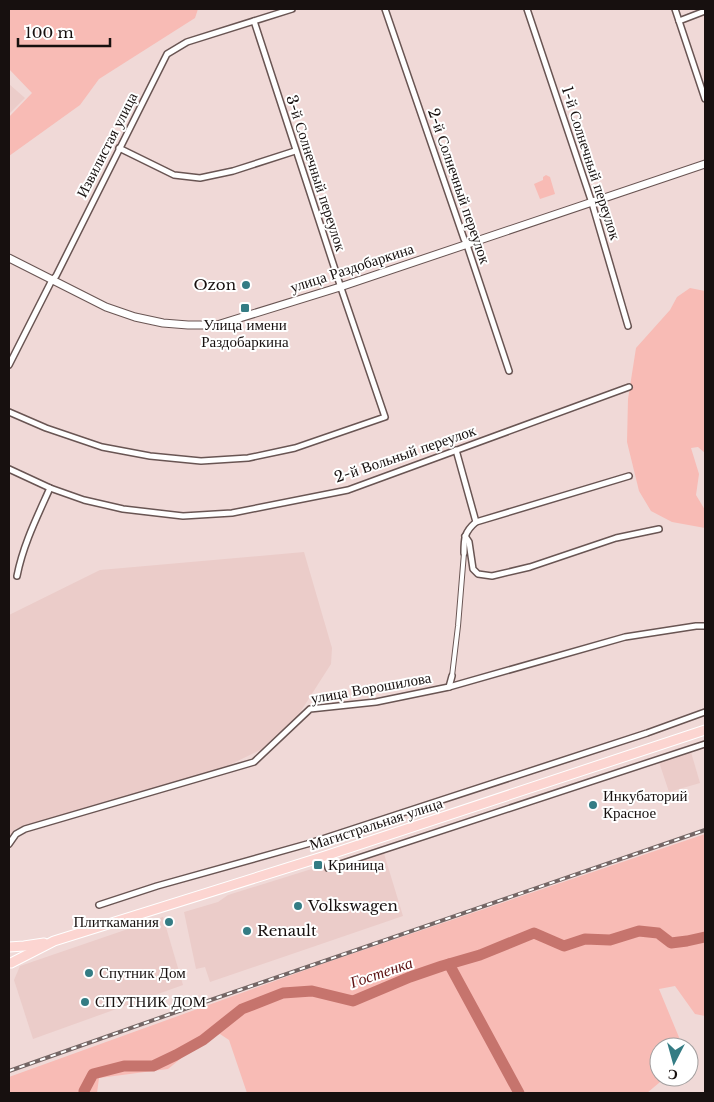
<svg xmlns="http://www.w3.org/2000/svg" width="714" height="1102" viewBox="0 0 714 1102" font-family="'Libre Baskerville',serif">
<rect width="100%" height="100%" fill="#f0d9d7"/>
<g fill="#ebccc9">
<polygon points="9,84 25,98 9,114"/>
<polygon points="304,552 332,648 331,664 283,739 213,773 185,782 15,829 9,840 9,615 100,570"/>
<polygon points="691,752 700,783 669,792 659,762"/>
<polygon points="382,847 403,916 210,982 205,967 196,969 184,912 218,902 228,895"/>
<polygon points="163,917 183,985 33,1039 14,980 20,966"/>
</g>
<g fill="#f8bbb5">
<polygon points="9,9 198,9 195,18 99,79 80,105 9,156 9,117 32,93 9,69"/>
<polygon points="546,175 550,177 555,194 540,199 534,184 543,180 543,177"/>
<polygon points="690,288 705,291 705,453 698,447 691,448 699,474 696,495 705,510 705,528 672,522 651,511 639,491 627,442 628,399 636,348 670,310 677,297"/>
<polygon points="705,834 705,1016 695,1014 675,986 659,989 683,1047 659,1047 659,1077 666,1077 647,1093 247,1093 229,1040 220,1034 207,1037 168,1069 99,1078 97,1093 9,1093 9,1077 322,964"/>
</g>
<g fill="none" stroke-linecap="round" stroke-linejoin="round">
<g stroke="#c6746d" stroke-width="11">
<polyline points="449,964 519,1093"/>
<polyline points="84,1093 84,1091 93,1074 124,1066 153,1066 176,1055 203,1040 242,1009 283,993 312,991 353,1001 410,977 442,966 480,955 534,933 564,946 585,939 610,940 639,931 658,933 671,943 687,941 705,937"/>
</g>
<defs>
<polyline id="pedestrian" points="452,676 458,626 464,553"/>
<g id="minor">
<polyline points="385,9 464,239 467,245 509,371"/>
<polyline points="527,9 592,203 628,326"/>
<polyline points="675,9 705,99"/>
<polyline points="679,21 705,11"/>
<polyline points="119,148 174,175 200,178 233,171 295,151"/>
<polyline points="9,365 52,280 56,276 167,54 187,42 292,9"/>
<polyline points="9,412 46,428 102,447 150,456 201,461 248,458 295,448 385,417 342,291 254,21"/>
<path d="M456 450 476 522C464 532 464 539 464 553"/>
<polyline points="9,469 50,488 84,500 123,509 183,516 232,513 348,490 629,387"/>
<polyline points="476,522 629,476"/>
<polyline points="465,536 469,542 473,569 478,574 492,576 530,567 616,538 659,529"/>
<path d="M17 576C23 545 37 517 50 488"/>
<polyline points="449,687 452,676"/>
<polyline points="9,844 16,834 25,829 254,762 310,709 376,702 449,687 625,637 696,626 705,626"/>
<polyline points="325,856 328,868 705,744"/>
<polyline points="99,905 157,886 307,844 647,733 705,712"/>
</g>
<polyline id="tertiary" points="9,258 106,307 135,317 163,323 188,325 217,325 340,287 705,164"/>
<g id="primary">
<polyline points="9,947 24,946 44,943"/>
<polyline points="11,963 54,941 325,856 705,730"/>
</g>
</defs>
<use href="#pedestrian" stroke="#695553" stroke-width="6"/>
<use href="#minor" stroke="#695553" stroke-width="8"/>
<use href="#tertiary" stroke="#695553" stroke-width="9"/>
<use href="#primary" stroke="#fff" stroke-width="11"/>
<use href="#pedestrian" stroke="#fff" stroke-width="4"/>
<use href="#minor" stroke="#fff" stroke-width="5"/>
<use href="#tertiary" stroke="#fff" stroke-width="7"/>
<use href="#primary" stroke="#fcd5d1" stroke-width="9"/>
<defs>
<polyline id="rail" points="9,1071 199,1004 705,830"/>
</defs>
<use href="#rail" stroke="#746665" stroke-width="4"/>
<use href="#rail" stroke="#fff" stroke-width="2" stroke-dasharray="5.5" stroke-linecap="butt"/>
</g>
<g fill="#347c84" stroke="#fff" stroke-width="2">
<circle cx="246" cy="285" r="5"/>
<rect x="240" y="303" width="10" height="10" rx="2.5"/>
<circle cx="593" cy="805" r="5"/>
<rect x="313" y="860" width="10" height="10" rx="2.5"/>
<circle cx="298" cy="906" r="5"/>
<circle cx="169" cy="922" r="5"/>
<circle cx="247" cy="931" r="5"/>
<circle cx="89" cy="973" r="5"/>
<circle cx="85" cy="1002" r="5"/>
</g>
<g text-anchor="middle" stroke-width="4" stroke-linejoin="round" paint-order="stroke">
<g font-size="15" fill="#17100f" stroke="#fff">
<text transform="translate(107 145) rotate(-63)" y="5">Извилистая улица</text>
<text transform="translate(591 163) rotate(72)" y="5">1-й Солнечный переулок</text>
<text transform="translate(316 173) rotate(72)" y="5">3-й Солнечный переулок</text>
<text transform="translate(459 186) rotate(71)" y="5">2-й Солнечный переулок</text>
<text transform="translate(352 268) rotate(-18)" y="5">улица Раздобаркина</text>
<text transform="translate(405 454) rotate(-19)" y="5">2-й Вольный переулок</text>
<text transform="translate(371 688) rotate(-10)" y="5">улица Ворошилова</text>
<text transform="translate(376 824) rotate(-18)" y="5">Магистральная улица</text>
</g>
<g font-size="15" fill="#17100f" stroke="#fff" text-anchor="start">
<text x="236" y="290" text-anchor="end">Ozon</text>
<text x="245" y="330" text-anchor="middle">Улица имени<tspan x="245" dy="17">Раздобаркина</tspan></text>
<text x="603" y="801">Инкубаторий<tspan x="603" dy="17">Красное</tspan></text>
<text x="328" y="870">Криница</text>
<text x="308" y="911">Volkswagen</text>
<text x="159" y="927" text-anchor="end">Плиткамания</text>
<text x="257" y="936">Renault</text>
<text x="99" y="978">Спутник Дом</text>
<text x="95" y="1007">СПУТНИК ДОМ</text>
</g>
<g font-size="16" font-style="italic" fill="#5d1112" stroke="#fff">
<text transform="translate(381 972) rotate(-19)" y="6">Гостенка</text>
</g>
</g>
<rect width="714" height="1102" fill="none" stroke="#17100f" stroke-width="20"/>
<g transform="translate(674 1062) rotate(186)"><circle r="24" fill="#ffffff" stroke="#a29f9f"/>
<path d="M0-4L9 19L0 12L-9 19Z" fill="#347c84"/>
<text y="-8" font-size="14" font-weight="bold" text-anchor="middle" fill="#17100f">С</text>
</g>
<path d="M18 38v8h92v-8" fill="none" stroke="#17100f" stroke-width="2.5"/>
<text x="25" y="38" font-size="15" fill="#17100f" stroke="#ffffff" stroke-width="4" paint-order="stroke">100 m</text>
</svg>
